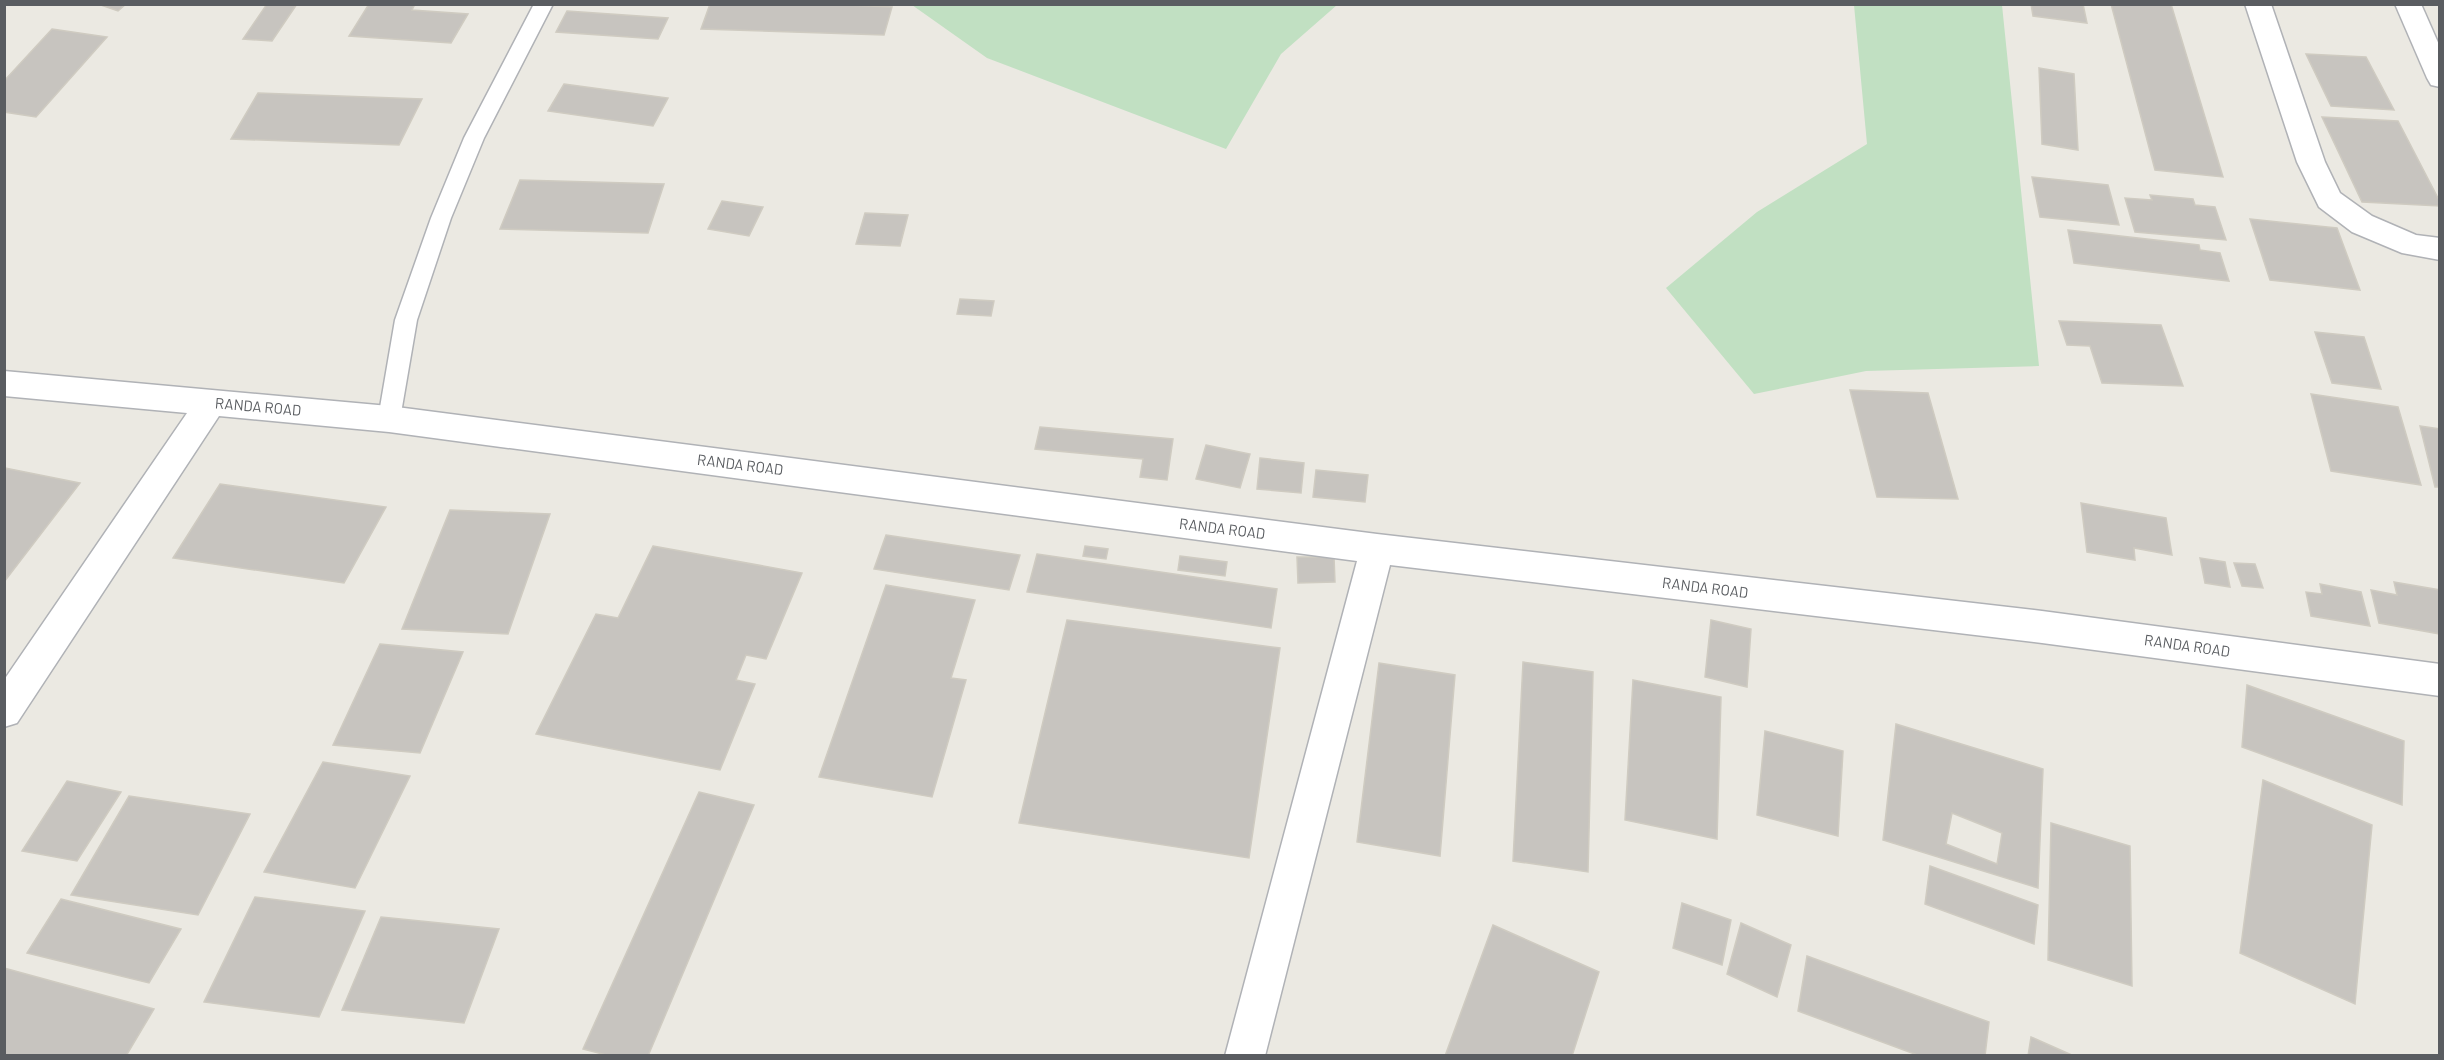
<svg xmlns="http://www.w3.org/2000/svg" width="2444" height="1060" viewBox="0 0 2444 1060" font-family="Barlow,sans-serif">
<rect width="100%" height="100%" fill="#ebe9e2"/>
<g fill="#c1e0c2">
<polygon points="912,5 1337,5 1281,54 1226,149 987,58"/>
<polygon points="1854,5 2002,5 2039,366 1866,371 1754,394 1666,288 1757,212 1867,144"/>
</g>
<g fill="#c7c4bf" stroke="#cfcbc1" stroke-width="1.5" fill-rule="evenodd">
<polygon points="98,4 126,4 118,11"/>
<polygon points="267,4 297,4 272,41 243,39"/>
<polygon points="369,4 415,4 412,10 468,14 451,43 349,36"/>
<polygon points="710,4 827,4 892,7 884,35 701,29"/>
<polygon points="2031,4 2083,4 2087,23 2033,16"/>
<polygon points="2111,4 2171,4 2223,177 2155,170"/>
<polygon points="567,11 668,18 658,39 556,32"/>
<polygon points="52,29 107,37 36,117 4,112 4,81"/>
<polygon points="2306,54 2366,57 2394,110 2331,106"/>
<polygon points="2039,68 2074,74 2078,150 2042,144"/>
<polygon points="564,84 668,98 653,126 548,111"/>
<polygon points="258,93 422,99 399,145 231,139"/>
<polygon points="2322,117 2398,121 2440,202 2440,206 2362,202"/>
<polygon points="2032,177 2108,185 2119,225 2040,217"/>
<polygon points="520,180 664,184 648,233 500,229"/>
<polygon points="2150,195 2193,199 2195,205 2215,207 2226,240 2135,232 2125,198 2152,200"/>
<polygon points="722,201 763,207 749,236 708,229"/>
<polygon points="865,213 908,215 900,246 856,244"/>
<polygon points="2250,219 2337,228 2360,290 2270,280"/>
<polygon points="2068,230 2199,245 2200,250 2220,253 2229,281 2074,263"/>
<polygon points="960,299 994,301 991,316 957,314"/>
<polygon points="2059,321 2161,325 2183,386 2102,383 2090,346 2067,345"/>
<polygon points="2315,332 2364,337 2381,389 2332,383"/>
<polygon points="1850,390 1928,393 1958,499 1877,497"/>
<polygon points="2311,394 2398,407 2421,485 2331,471"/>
<polygon points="2420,426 2440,429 2440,487 2435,487"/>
<polygon points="1040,427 1173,439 1167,480 1140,477 1143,459 1035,449"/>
<polygon points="1206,445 1250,454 1240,488 1196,479"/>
<polygon points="1260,458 1304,463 1301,493 1257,489"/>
<polygon points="5,468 80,483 4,582 4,469"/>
<polygon points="1316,470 1368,475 1365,502 1313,497"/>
<polygon points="220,484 386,507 344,583 173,558"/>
<polygon points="2081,503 2166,518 2172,555 2134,548 2135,560 2087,552"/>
<polygon points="450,510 550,514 508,634 402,629"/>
<polygon points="886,535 1020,555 1009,590 874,569"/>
<polygon points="653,546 802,573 766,659 746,655 736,680 755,684 720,770 536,734 596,614 618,618"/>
<polygon points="1085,546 1108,549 1106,559 1083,556"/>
<polygon points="1037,554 1277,589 1271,628 1027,592"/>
<polygon points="1180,556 1227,562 1225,576 1178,570"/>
<polygon points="1297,557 1334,557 1335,582 1298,583"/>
<polygon points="2200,558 2225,562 2230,587 2205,583"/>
<polygon points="2234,563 2255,564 2263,588 2242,586"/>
<polygon points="2394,582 2440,590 2440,634 2379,623 2371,590 2397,595"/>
<polygon points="2320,584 2361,592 2370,626 2311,616 2306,592 2322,594"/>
<polygon points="886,585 975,600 951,678 966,680 932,797 819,777"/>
<polygon points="1067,620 1280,648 1249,858 1019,823"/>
<polygon points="1711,620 1751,629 1747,687 1705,677"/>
<polygon points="380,644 463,652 420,753 333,745"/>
<polygon points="1523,662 1593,672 1588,872 1513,861"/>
<polygon points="1379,663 1455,675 1440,856 1357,842"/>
<polygon points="1633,680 1721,697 1717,839 1625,820"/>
<polygon points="2247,685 2404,741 2402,805 2242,747"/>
<path d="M1896 724 2043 769 2038 888 1883 840ZM1952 813 2002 833 1997 864 1946 844Z"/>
<polygon points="1765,731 1843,751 1838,836 1757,815"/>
<polygon points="323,762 410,776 355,888 264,872"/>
<polygon points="2263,780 2372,825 2355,1004 2240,953"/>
<polygon points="67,781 121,792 77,861 22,851"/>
<polygon points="699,792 754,805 648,1056 610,1056 583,1049"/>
<polygon points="129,796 250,814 198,915 71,895"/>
<polygon points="2051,823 2130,846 2132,986 2048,960"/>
<polygon points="1930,866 2038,905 2034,944 1925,904"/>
<polygon points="255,897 365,911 319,1017 204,1002"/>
<polygon points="61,899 181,929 149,983 27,953"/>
<polygon points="1682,903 1731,920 1722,965 1673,948"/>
<polygon points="381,917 499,929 464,1023 342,1010"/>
<polygon points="1741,923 1791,945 1777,997 1727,974"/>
<polygon points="1493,925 1599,972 1572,1056 1445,1056"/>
<polygon points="1807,956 1989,1022 1985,1056 1920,1056 1798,1011"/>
<polygon points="4,968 154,1009 126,1056 4,1056"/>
<polygon points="2031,1037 2074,1056 2028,1056"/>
</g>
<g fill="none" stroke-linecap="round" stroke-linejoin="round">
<defs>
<polygon id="lane" points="534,4 553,4 484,138 451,218 417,320 400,419 397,426 389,428 381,426 378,419 395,320 431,218 464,138"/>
<g id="street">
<polygon points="2245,4 2271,4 2325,162 2340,193 2372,216 2416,235 2440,238 2440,260 2402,253 2352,232 2319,207 2297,162"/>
<polygon points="2395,4 2421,4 2440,47 2440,87 2431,85 2427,78"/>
<polygon points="4,371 389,406 1377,534 2042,611 2440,664 2440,696 2042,643 1390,565 1265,1056 1225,1056 1357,561 389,432 219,416 17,723 4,727 4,680 187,413 4,396"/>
</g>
</defs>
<use href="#lane" stroke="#b0b2b6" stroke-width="3"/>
<use href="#street" stroke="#b0b2b6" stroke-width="3"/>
<use href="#lane" fill="#fff" fill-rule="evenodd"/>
<use href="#street" fill="#fff" fill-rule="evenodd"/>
</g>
<g text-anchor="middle" stroke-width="4.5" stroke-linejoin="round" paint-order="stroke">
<g font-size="15" fill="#5a5d61" stroke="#fff">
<text transform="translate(258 407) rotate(5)" y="5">RANDA ROAD</text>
<text transform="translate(740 465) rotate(7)" y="5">RANDA ROAD</text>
<text transform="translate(1222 529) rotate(7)" y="5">RANDA ROAD</text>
<text transform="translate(1705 588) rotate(7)" y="5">RANDA ROAD</text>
<text transform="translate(2187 646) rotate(8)" y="5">RANDA ROAD</text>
</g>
</g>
<rect width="2444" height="1060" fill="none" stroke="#5a5d61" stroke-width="12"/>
</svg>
